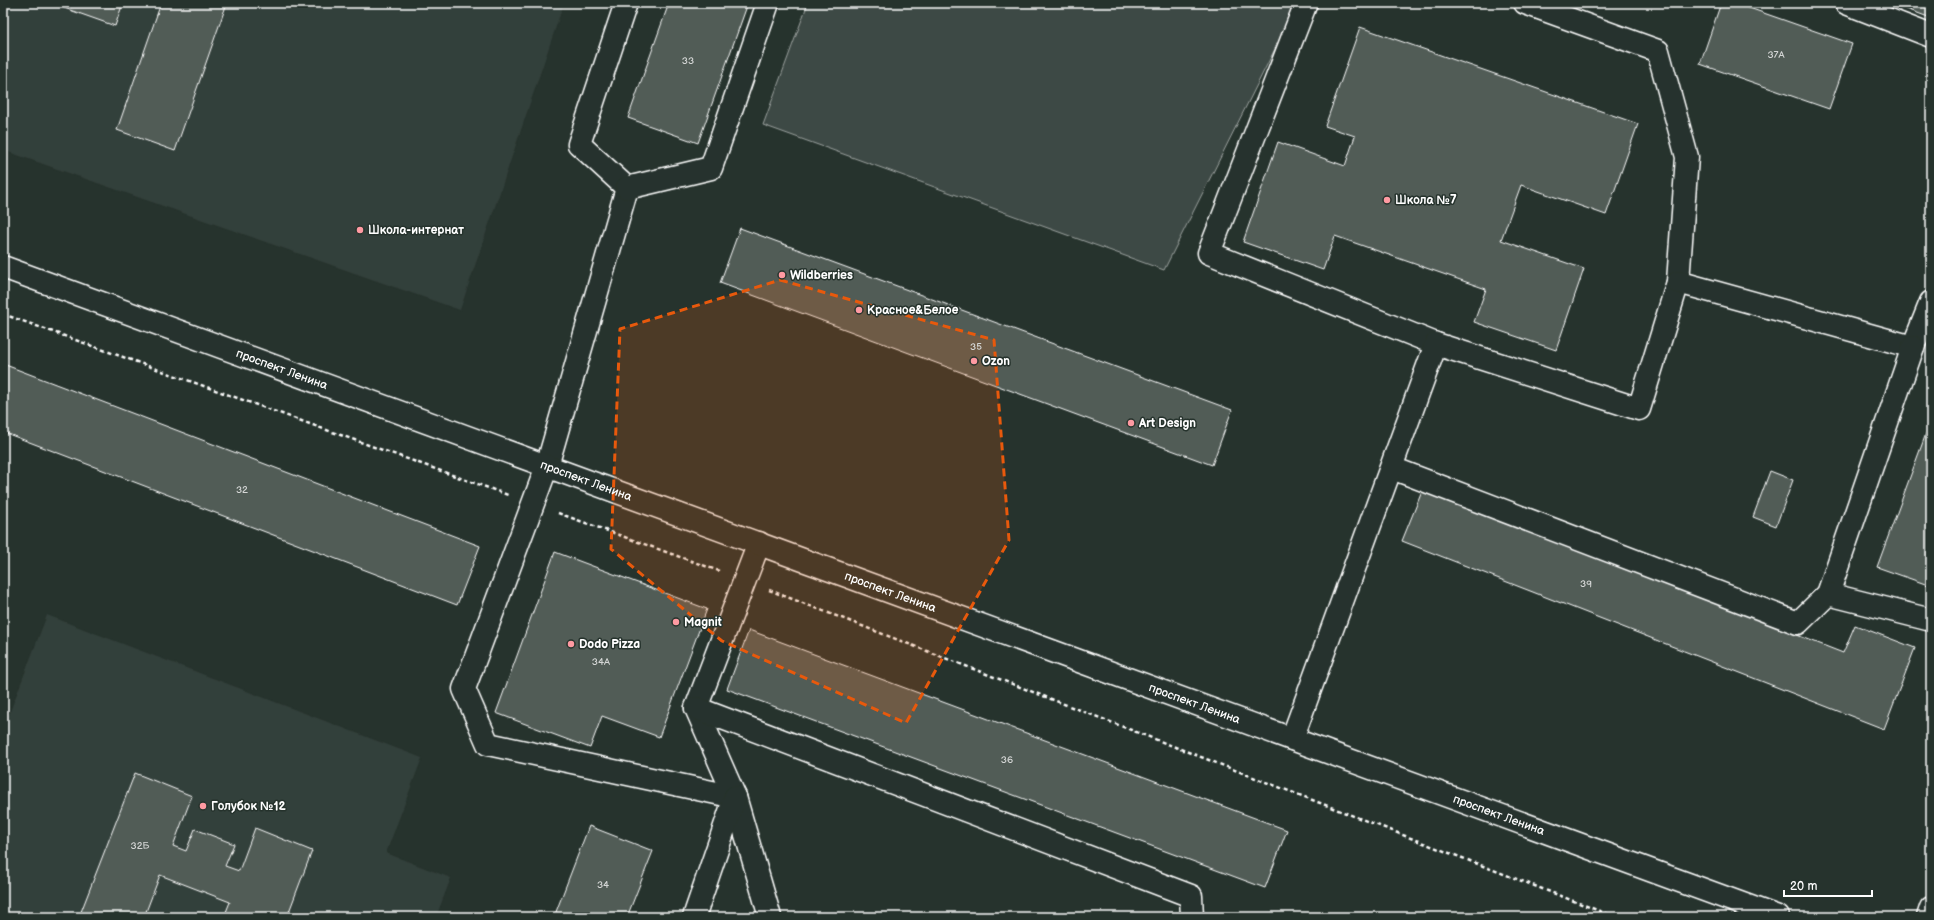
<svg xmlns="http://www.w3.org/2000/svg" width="1934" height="920" viewBox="0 0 1934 920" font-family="'Balsamiq Sans',sans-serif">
<rect width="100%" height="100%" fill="#26332d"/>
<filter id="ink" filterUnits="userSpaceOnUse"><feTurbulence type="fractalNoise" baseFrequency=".025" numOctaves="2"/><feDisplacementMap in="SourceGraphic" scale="8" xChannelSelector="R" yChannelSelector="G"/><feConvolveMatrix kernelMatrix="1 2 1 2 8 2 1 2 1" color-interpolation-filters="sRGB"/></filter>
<g filter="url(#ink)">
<g fill="#333f3a">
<polygon points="3,3 564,3 460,310 3,150"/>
<polygon points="47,615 422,758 386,853 451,878 436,917 3,917 3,730"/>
</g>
<polygon fill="#3e4944" stroke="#9ea4a2" points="808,3 1298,3 1164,270 763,125"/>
<g fill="#515c57" stroke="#fff">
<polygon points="50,3 123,3 115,26"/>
<polygon points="161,3 227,3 175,151 117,130"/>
<polygon points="669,3 748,3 698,143 628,118"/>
<polygon points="1721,3 1735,3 1852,44 1829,109 1700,64"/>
<polygon points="1890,3 1931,3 1931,18"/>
<polygon points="1360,27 1638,124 1606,215 1521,185 1501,240 1584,269 1556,350 1474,322 1486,289 1335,236 1323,270 1243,242 1278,142 1345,166 1355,136 1325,126"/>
<polygon points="740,228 1232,410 1212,465 720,283"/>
<polygon points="3,364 480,546 457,605 3,432"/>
<polygon points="1931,420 1931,586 1877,567"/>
<polygon points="1770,471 1793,480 1776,526 1753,517"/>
<polygon points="1423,489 1843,653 1855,625 1915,648 1884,729 1402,541"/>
<polygon points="555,552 707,609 659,737 602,716 590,748 496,713"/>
<polygon points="749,630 1287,830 1265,888 727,689"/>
<polygon points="135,773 192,796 173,846 186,851 195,829 234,844 225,866 239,871 255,828 312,851 287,917 224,917 230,902 160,875 144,917 79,917"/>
<polygon points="589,826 653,851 627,917 554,917"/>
</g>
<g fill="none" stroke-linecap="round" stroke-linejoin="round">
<defs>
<g id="minor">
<polyline points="626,3 579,144 627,188"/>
<polyline points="1306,3 1209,253 1436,344 1639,409 1678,282 1687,157 1658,51 1525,3"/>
<polyline points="1846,3 1931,36"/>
<polyline points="627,188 547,466 464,689 488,744 735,797 696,708 759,543"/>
<polyline points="627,188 711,168 768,3"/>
<path id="s1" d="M3 267 1778 917"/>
<polyline points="1678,282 1913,347 1931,302"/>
<polyline points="1392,468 1798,623 1828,594 1913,347"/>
<polyline points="1828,594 1931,620"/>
<polyline points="696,708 1191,896 1192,917"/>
<polyline points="1292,739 1436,344"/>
<polyline points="735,797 770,917"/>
<polyline points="694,917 735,797"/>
<polyline points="1928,917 1931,908"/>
</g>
</defs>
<use href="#minor" stroke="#fff" stroke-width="25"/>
<g stroke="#fff" stroke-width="2.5" stroke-dasharray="4 3" stroke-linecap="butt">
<polyline points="3,314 508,495"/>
<polyline points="558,513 719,571"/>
<polyline points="769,590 1615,917"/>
</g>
<use href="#minor" stroke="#26332d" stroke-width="22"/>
</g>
</g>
<path fill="#e8590c" fill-opacity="0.2" stroke="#e8590c" stroke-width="3" stroke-dasharray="8 5" stroke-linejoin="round" d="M780 280 994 340 1009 540 906 723 722 641 611 549 620 329Z"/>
<g fill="#ff9aa2" stroke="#26332d" stroke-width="1.5">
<circle cx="1387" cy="200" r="4"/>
<circle cx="360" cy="230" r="4"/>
<circle cx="782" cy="275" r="4"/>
<circle cx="859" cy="310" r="4"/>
<circle cx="974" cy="361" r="4"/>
<circle cx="1131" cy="423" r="4"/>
<circle cx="676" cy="622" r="4"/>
<circle cx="571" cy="644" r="4"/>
<circle cx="203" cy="806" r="4"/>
</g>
<g text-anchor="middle" stroke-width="3" stroke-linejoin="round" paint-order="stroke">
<g font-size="10" fill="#d4d6d5">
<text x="1776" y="58">37А</text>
<text x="688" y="64">33</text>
<text x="976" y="350">35</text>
<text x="242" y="493">32</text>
<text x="1586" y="587">39</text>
<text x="601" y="665">34А</text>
<text x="1007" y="763">36</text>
<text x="140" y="849">32Б</text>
<text x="603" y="888">34</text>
</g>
<g font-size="12" font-weight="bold" fill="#fff" stroke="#26332d" text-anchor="start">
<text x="1395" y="204">Школа №7</text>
<text x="368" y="234">Школа-интернат</text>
<text x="790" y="279">Wildberries</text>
<text x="867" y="314">Красное&amp;Белое</text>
<text x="982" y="365">Ozon</text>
<text x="1139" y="427">Art Design</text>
<text x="684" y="626">Magnit</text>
<text x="579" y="648">Dodo Pizza</text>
<text x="211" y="810">Голубок №12</text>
</g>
<g font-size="12" fill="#fff" stroke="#26332d">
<text dy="4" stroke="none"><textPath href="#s1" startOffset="297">проспект Ленина</textPath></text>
<text dy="4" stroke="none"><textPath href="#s1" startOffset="621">проспект Ленина</textPath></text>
<text dy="4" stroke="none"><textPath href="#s1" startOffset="945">проспект Ленина</textPath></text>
<text dy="4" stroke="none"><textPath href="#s1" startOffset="1269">проспект Ленина</textPath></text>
<text dy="4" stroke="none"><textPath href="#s1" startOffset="1593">проспект Ленина</textPath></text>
</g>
</g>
<rect width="1934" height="920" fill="none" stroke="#26332d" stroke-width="16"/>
<rect x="8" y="8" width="1918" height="904" fill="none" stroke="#fff" stroke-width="1.5" filter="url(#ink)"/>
<path d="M1784 890v6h88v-6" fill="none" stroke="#ffffff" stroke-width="2"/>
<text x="1790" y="890" font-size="12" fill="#ffffff" stroke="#26332d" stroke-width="3" paint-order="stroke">20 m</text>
</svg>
